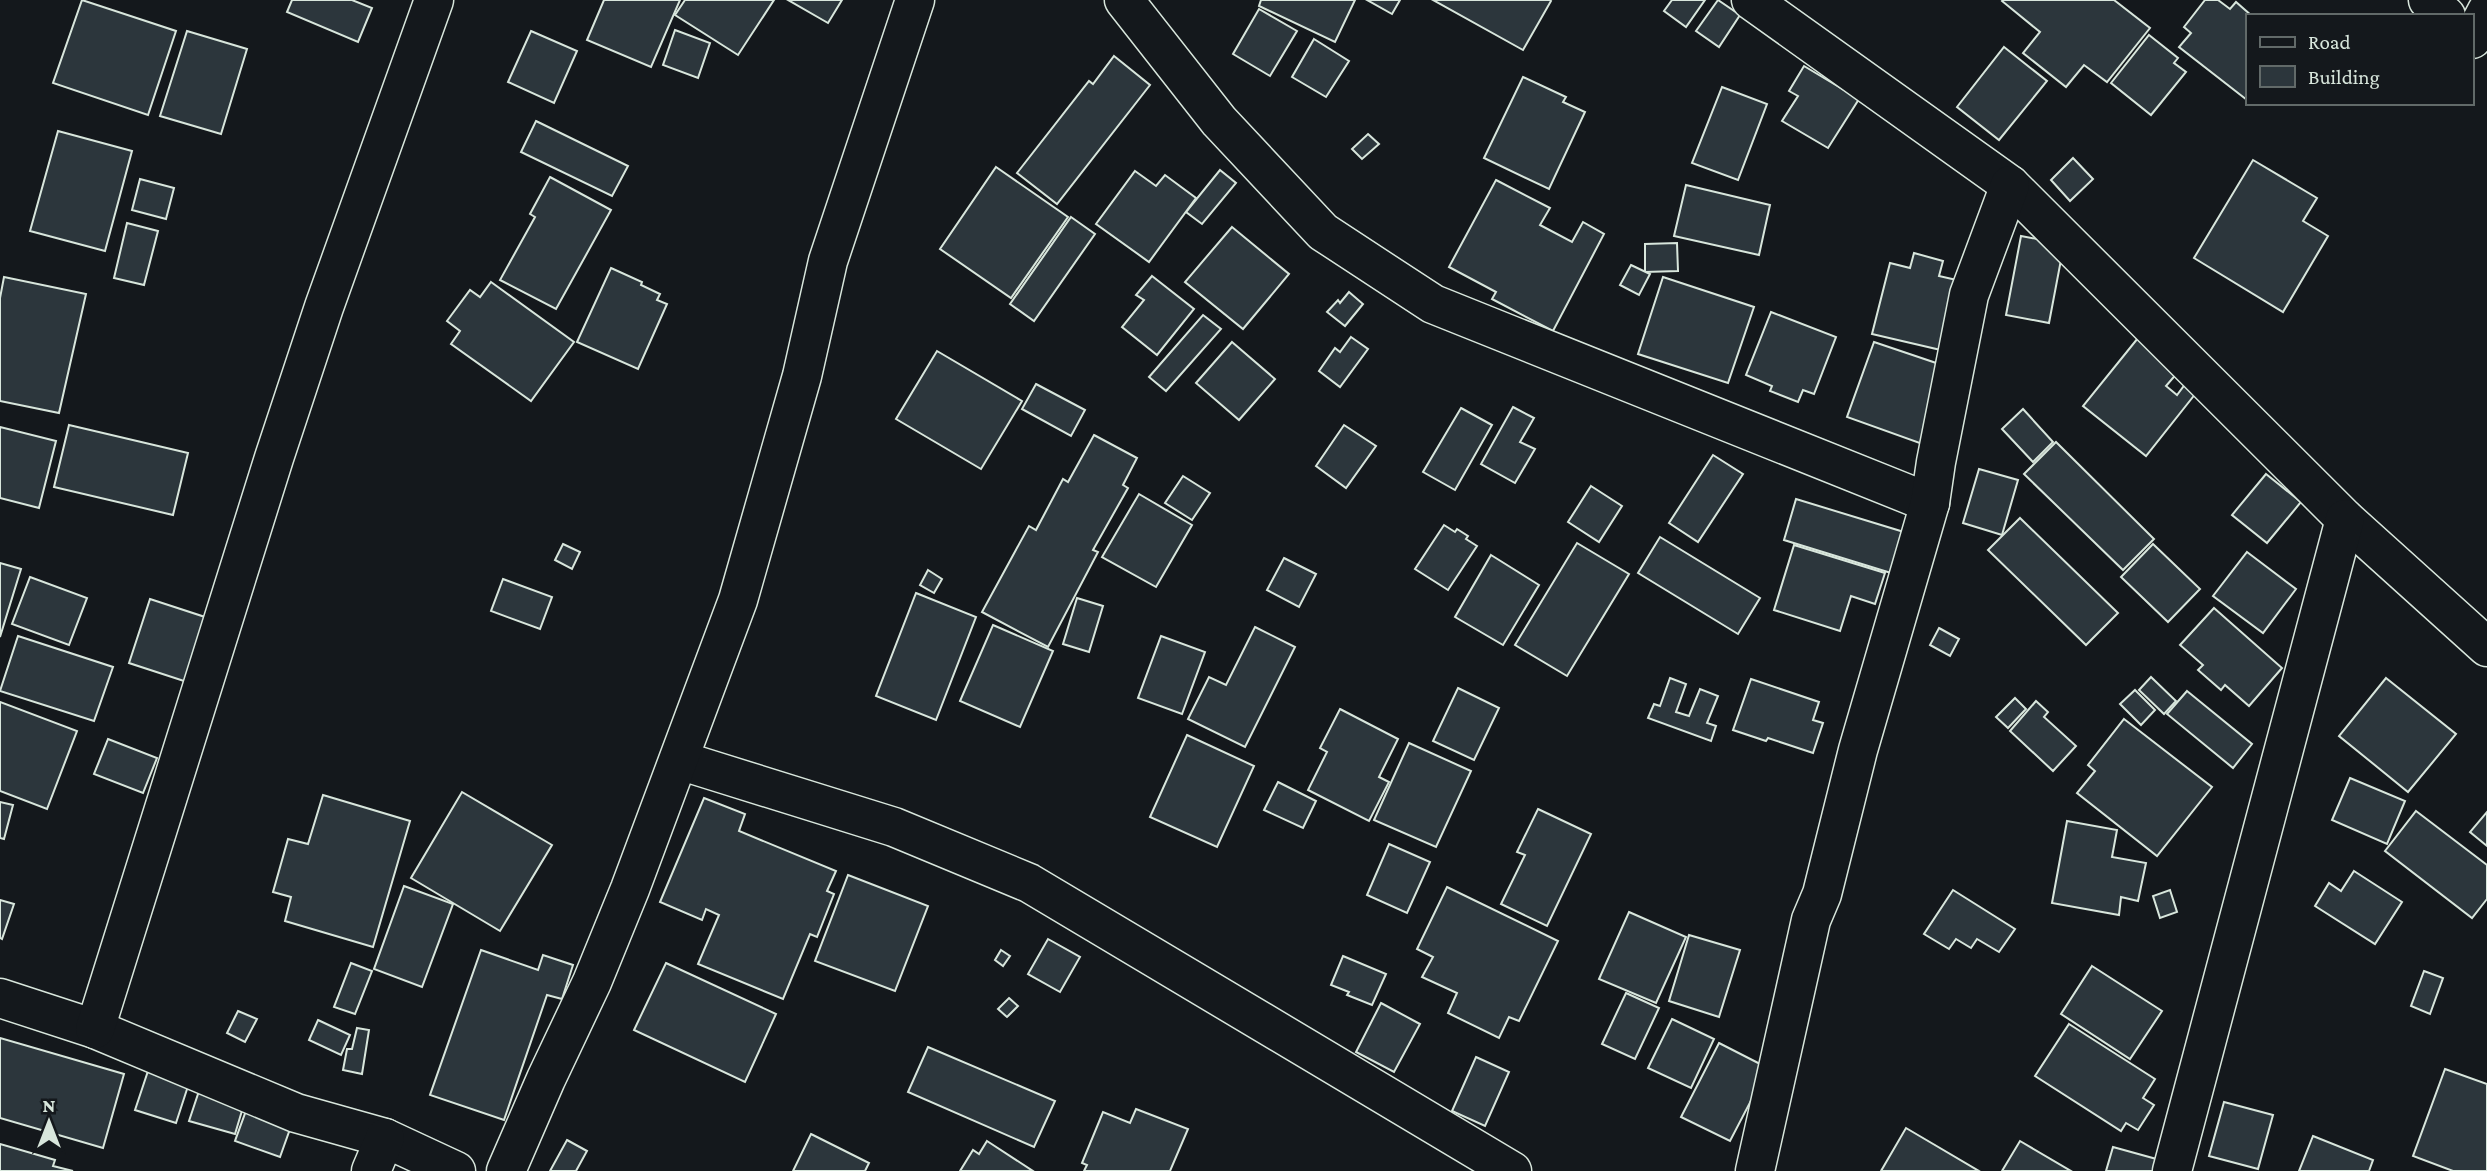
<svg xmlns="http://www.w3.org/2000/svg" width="2487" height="1171" viewBox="0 0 2487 1171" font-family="'Crimson Pro',serif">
<rect width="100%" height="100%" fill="#14181c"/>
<g fill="#2c363c" stroke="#d8e6dc" stroke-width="2">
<polygon points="82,0 176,31 148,115 53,83"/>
<polygon points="292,0 352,0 372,8 358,42 287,12"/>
<polygon points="604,0 680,0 651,67 587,40"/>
<polygon points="685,0 774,0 738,55 675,15"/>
<polygon points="788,0 842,0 828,23"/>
<polygon points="1261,0 1355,0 1335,42 1259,6"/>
<polygon points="1367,0 1400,0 1392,14"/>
<polygon points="1433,0 1550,0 1551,1 1523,50"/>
<polygon points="1672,0 1705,0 1686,27 1664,11"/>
<polygon points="1718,0 1740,15 1719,47 1696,31"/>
<polygon points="2003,0 2114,0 2150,28 2107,82 2084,65 2066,87 2023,53 2040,32 2002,1"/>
<polygon points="2205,0 2218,0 2230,9 2236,2 2252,16 2247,16 2247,100 2179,47 2191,33 2184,27"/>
<polygon points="1259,9 1297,31 1270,76 1233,54"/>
<polygon points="675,30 710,43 698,78 663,65"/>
<polygon points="187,31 247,49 221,134 160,116"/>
<polygon points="531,31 577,51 554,103 508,82"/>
<polygon points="2149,35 2178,58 2174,63 2186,72 2151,115 2111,83"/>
<polygon points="1314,39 1349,61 1326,97 1292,77"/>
<polygon points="2004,47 2047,81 1999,140 1957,107"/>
<polygon points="1114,56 1150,85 1057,204 1017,173 1089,81 1093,84"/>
<polygon points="1804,66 1859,99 1828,148 1782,121 1798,96 1789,91"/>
<polygon points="1523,77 1566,97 1563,102 1585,112 1549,189 1484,158"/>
<polygon points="1722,87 1767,104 1738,180 1692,163"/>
<polygon points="536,121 628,166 612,196 521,152"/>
<polygon points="58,131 132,151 105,251 30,231"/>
<polygon points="1368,134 1379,144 1362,159 1352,149"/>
<polygon points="2073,158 2093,179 2070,201 2051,180"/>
<polygon points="2253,160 2317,198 2303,221 2328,236 2283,312 2194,258"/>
<polygon points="996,167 1068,217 1011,298 940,249"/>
<polygon points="1220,170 1236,183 1202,224 1186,212"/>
<polygon points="1135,171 1156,186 1165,175 1196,198 1149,262 1096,224"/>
<polygon points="550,177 611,210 556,309 500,280 535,217 530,214"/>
<polygon points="140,179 174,188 166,219 132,210"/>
<polygon points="1496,180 1550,208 1540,225 1572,242 1583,222 1604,234 1553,331 1492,299 1496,292 1449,267"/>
<polygon points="1686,185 1770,205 1759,255 1674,236"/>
<polygon points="1071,217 1095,234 1034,321 1010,304"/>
<polygon points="127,223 158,231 144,285 114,278"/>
<polygon points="1232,227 1289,274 1243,329 1185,282"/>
<polygon points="2021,236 2064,244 2049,323 2006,315"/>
<polygon points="1677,243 1678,271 1645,272 1645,244"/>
<polygon points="1914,253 1943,261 1939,276 1961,281 1945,351 1872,334 1890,263 1910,268"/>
<polygon points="1631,265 1650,274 1639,295 1620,285"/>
<polygon points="611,268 642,282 641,285 660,294 657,300 667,304 638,369 577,342"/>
<polygon points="1152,276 1194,309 1157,355 1122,327 1144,300 1136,295"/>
<polygon points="4,277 86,294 59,413 0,401 0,298"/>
<polygon points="1663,277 1754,307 1728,383 1638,354"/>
<polygon points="491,282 574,342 531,401 451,344 460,331 447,321 470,290 480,297"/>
<polygon points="1349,292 1363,304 1345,326 1327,312 1338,300 1340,303"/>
<polygon points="1771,312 1836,337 1814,394 1803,390 1798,402 1770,391 1772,386 1746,375"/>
<polygon points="1203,315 1221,329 1166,391 1149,377"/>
<polygon points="1351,337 1368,349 1340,387 1319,371 1335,348 1340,352"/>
<polygon points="2138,338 2179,371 2166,386 2177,395 2189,379 2200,388 2146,456 2083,406"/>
<polygon points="1232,342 1275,379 1239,420 1196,383"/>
<polygon points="1874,342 1948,367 1928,446 1847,417"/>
<polygon points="937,351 1022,401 981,469 896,419"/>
<polygon points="1036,384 1085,410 1071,436 1022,409"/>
<polygon points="1513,407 1534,418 1520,442 1535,449 1515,483 1481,464"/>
<polygon points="1461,408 1492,425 1455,490 1423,472"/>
<polygon points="2023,409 2053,442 2033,462 2002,429"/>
<polygon points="69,425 188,453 173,515 54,487"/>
<polygon points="1344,425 1376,446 1346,488 1316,466"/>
<polygon points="0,427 56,441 39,508 0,498"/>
<polygon points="1094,435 1137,458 1123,485 1128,488 1093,550 1098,552 1048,647 982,612 1029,526 1036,530 1063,479 1068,482"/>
<polygon points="2056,442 2154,539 2123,570 2024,474"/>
<polygon points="1713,455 1743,474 1698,542 1669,523"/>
<polygon points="1979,469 2018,480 2002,535 1963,523"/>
<polygon points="2266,474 2301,502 2267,543 2232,515"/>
<polygon points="1183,476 1210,493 1192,520 1165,503"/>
<polygon points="1591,486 1622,506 1599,542 1568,522"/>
<polygon points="1139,494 1192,525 1156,587 1102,557"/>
<polygon points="1796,499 1917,536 1904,577 1784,540"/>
<polygon points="2020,518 2118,613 2086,645 1988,550"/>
<polygon points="1444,525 1455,532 1457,529 1468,536 1466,539 1477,546 1448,590 1415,569"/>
<polygon points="1660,537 1760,598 1738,634 1638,573"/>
<polygon points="1577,543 1629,574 1567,676 1515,645"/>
<polygon points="563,544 580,552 572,569 555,560"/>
<polygon points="2153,544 2200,589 2168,622 2121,577"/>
<polygon points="1794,545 1885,573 1875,604 1851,596 1840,631 1774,610"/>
<polygon points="2247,552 2296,589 2263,633 2213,596"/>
<polygon points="1491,555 1539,585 1503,645 1455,617"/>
<polygon points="1284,558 1316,574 1299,607 1267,590"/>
<polygon points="0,563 21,569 0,637"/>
<polygon points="928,570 942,579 934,593 920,585"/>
<polygon points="30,577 87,598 69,645 12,624"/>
<polygon points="503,579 552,597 540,629 491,611"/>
<polygon points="916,593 976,617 936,720 876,696"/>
<polygon points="1077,598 1103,606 1089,652 1063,644"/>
<polygon points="150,599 208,618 187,682 129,663"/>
<polygon points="2214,608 2282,668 2249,706 2225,685 2221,690 2198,670 2203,665 2180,645"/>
<polygon points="993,625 1053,651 1020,727 960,701"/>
<polygon points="1255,627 1295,647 1245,747 1188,719 1209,677 1226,685"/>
<polygon points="1939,628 1959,639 1950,656 1930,645"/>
<polygon points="18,636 113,667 94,721 0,691"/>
<polygon points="1161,636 1205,652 1182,714 1138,698"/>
<polygon points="2151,677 2176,701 2164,714 2139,690"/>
<polygon points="1670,678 1686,684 1676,712 1689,716 1700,689 1718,696 1707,723 1716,726 1711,741 1648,718 1654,704 1660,706"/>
<polygon points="2386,678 2456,734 2408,792 2339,736"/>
<polygon points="1751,679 1819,702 1813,720 1823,723 1813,753 1768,738 1766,741 1733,730"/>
<polygon points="1458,688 1499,708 1474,760 1433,741"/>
<polygon points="2135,690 2155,710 2141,725 2120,704"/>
<polygon points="2187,691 2252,744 2233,768 2167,714"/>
<polygon points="2015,698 2026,709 2008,728 1996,717"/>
<polygon points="2036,701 2048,712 2044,717 2076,746 2053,771 2010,731"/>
<polygon points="0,702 77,731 47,809 0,791"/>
<polygon points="1340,709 1398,739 1379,777 1389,782 1369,821 1308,790 1327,752 1320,748"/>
<polygon points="2124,719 2212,787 2157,856 2077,793 2095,771 2088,765"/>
<polygon points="1187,735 1254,766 1217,847 1150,817"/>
<polygon points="108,739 157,758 143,793 94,774"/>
<polygon points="1409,743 1471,771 1436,847 1374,820"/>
<polygon points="2350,778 2405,801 2387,844 2332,820"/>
<polygon points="1278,782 1316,801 1303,828 1264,810"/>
<polygon points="462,792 552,845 500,931 411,878"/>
<polygon points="323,795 410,821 373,947 285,921 291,897 273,892 288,839 308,844"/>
<polygon points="704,798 745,814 739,831 836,871 827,891 834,894 817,937 810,934 783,999 698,964 719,915 706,909 702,920 660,902"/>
<polygon points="0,802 13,805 4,839 0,838"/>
<polygon points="1538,809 1591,834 1547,926 1501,904 1525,855 1517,852"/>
<polygon points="2416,811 2487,865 2487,899 2472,918 2385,851"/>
<polygon points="2487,812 2487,846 2470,832"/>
<polygon points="2067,821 2117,830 2112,857 2146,863 2138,901 2121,897 2119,915 2052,903"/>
<polygon points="1389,844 1430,862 1407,913 1367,895"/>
<polygon points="2354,871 2402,902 2375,944 2315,906 2329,883 2341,891"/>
<polygon points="848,875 928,906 895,991 815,961"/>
<polygon points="404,886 453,904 422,987 374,969"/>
<polygon points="1447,887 1558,941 1519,1021 1509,1017 1499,1038 1448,1013 1457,993 1422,977 1433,957 1417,949"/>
<polygon points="1953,890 2015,929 1999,952 1977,939 1971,948 1956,939 1949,949 1924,934"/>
<polygon points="2170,890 2177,912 2160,918 2153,896"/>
<polygon points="0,900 14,904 2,939 0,938"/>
<polygon points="1629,912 1686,937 1656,1003 1599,979"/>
<polygon points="1689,935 1740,950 1719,1017 1669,1001"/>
<polygon points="1048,939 1080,957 1060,992 1028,974"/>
<polygon points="481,950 538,970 543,955 573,965 562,999 547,995 504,1120 430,1095"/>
<polygon points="1001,950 1010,956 1003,966 995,960"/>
<polygon points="1343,956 1386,974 1372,1005 1347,995 1349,992 1331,985"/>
<polygon points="351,963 372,971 355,1014 334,1007"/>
<polygon points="666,963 776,1014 745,1082 634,1030"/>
<polygon points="2092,966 2162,1011 2130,1059 2061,1014"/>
<polygon points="2424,971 2443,978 2430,1014 2411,1006"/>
<polygon points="1626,993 1659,1008 1635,1059 1602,1044"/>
<polygon points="1009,998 1018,1006 1007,1017 998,1009"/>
<polygon points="1381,1003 1420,1024 1394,1072 1356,1052"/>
<polygon points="238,1011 257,1019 245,1042 227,1033"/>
<polygon points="1672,1019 1714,1039 1691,1088 1648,1068"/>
<polygon points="318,1020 350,1035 341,1055 309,1040"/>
<polygon points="2069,1024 2155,1079 2143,1098 2154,1105 2138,1130 2126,1123 2121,1131 2035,1076"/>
<polygon points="357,1028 369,1030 362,1074 343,1070 347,1049 352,1049"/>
<polygon points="0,1038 124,1074 103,1148 0,1118"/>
<polygon points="1719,1043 1768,1068 1730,1141 1681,1117"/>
<polygon points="928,1047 1055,1101 1034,1147 908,1092"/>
<polygon points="1476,1057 1509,1072 1485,1126 1452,1111"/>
<polygon points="149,1068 190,1080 176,1123 135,1110"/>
<polygon points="2445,1069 2487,1084 2487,1171 2453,1171 2413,1156"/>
<polygon points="199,1091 244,1104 235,1134 189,1121"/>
<polygon points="2224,1102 2273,1115 2258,1169 2209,1156"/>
<polygon points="247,1108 290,1129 280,1157 235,1141"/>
<polygon points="1136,1109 1188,1129 1170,1171 1084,1171 1087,1165 1082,1163 1103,1112 1130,1123"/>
<polygon points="1906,1128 1979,1171 1881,1171"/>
<polygon points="811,1134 869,1163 865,1171 793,1171"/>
<polygon points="2313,1136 2373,1160 2369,1171 2299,1171"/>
<polygon points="567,1140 587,1151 576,1171 550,1171"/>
<polygon points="987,1141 1033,1171 960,1171 973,1150 979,1154"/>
<polygon points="2020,1141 2071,1171 2002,1171"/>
<polygon points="0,1144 55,1160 53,1166 73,1171 0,1171"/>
<polygon points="2113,1147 2160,1160 2156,1171 2106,1171"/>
</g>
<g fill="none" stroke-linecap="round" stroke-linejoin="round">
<defs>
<g id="minor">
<polyline points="1124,0 1219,121 1323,232 1433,304 1930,503"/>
<polyline points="1751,0 2010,185 2345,519 2487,647"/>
<polyline points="2428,0 2446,16"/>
<polyline points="2472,39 2487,11"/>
<polyline points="679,760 894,827 1029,883 1512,1171"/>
<polyline points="0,998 95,1029 296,1113 385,1138 456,1171"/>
<polyline points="95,1029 274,458 324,307 434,0"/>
<polyline points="371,1171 385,1138"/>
<polyline points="506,1171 546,1079 592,982 630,889 738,600 802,376 828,261 915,0"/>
<polyline points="1755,1171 1811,920 1822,894 1858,750 1930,503 1936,462 1969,295 2010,185"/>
<polyline points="2172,1171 2345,519"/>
</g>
</defs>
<use href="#minor" stroke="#d8e6dc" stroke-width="41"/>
<use href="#minor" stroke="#14181c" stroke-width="38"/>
</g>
<rect x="2246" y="14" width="228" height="91" fill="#14181c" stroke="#626a69" stroke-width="2"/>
<rect x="2260" y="37" width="35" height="10" fill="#14181c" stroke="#626a69" stroke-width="2"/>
<text x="2308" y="49" font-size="21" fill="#d8e6dc">Road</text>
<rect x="2260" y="66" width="35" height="21" fill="#2c363c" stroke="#626a69" stroke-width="2"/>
<text x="2308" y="84" font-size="21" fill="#d8e6dc">Building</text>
<g transform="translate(49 1122)" stroke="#14181c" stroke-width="5" paint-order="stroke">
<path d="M0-5L12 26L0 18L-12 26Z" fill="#d8e6dc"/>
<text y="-10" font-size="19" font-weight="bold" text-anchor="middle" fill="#d8e6dc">N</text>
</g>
</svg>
